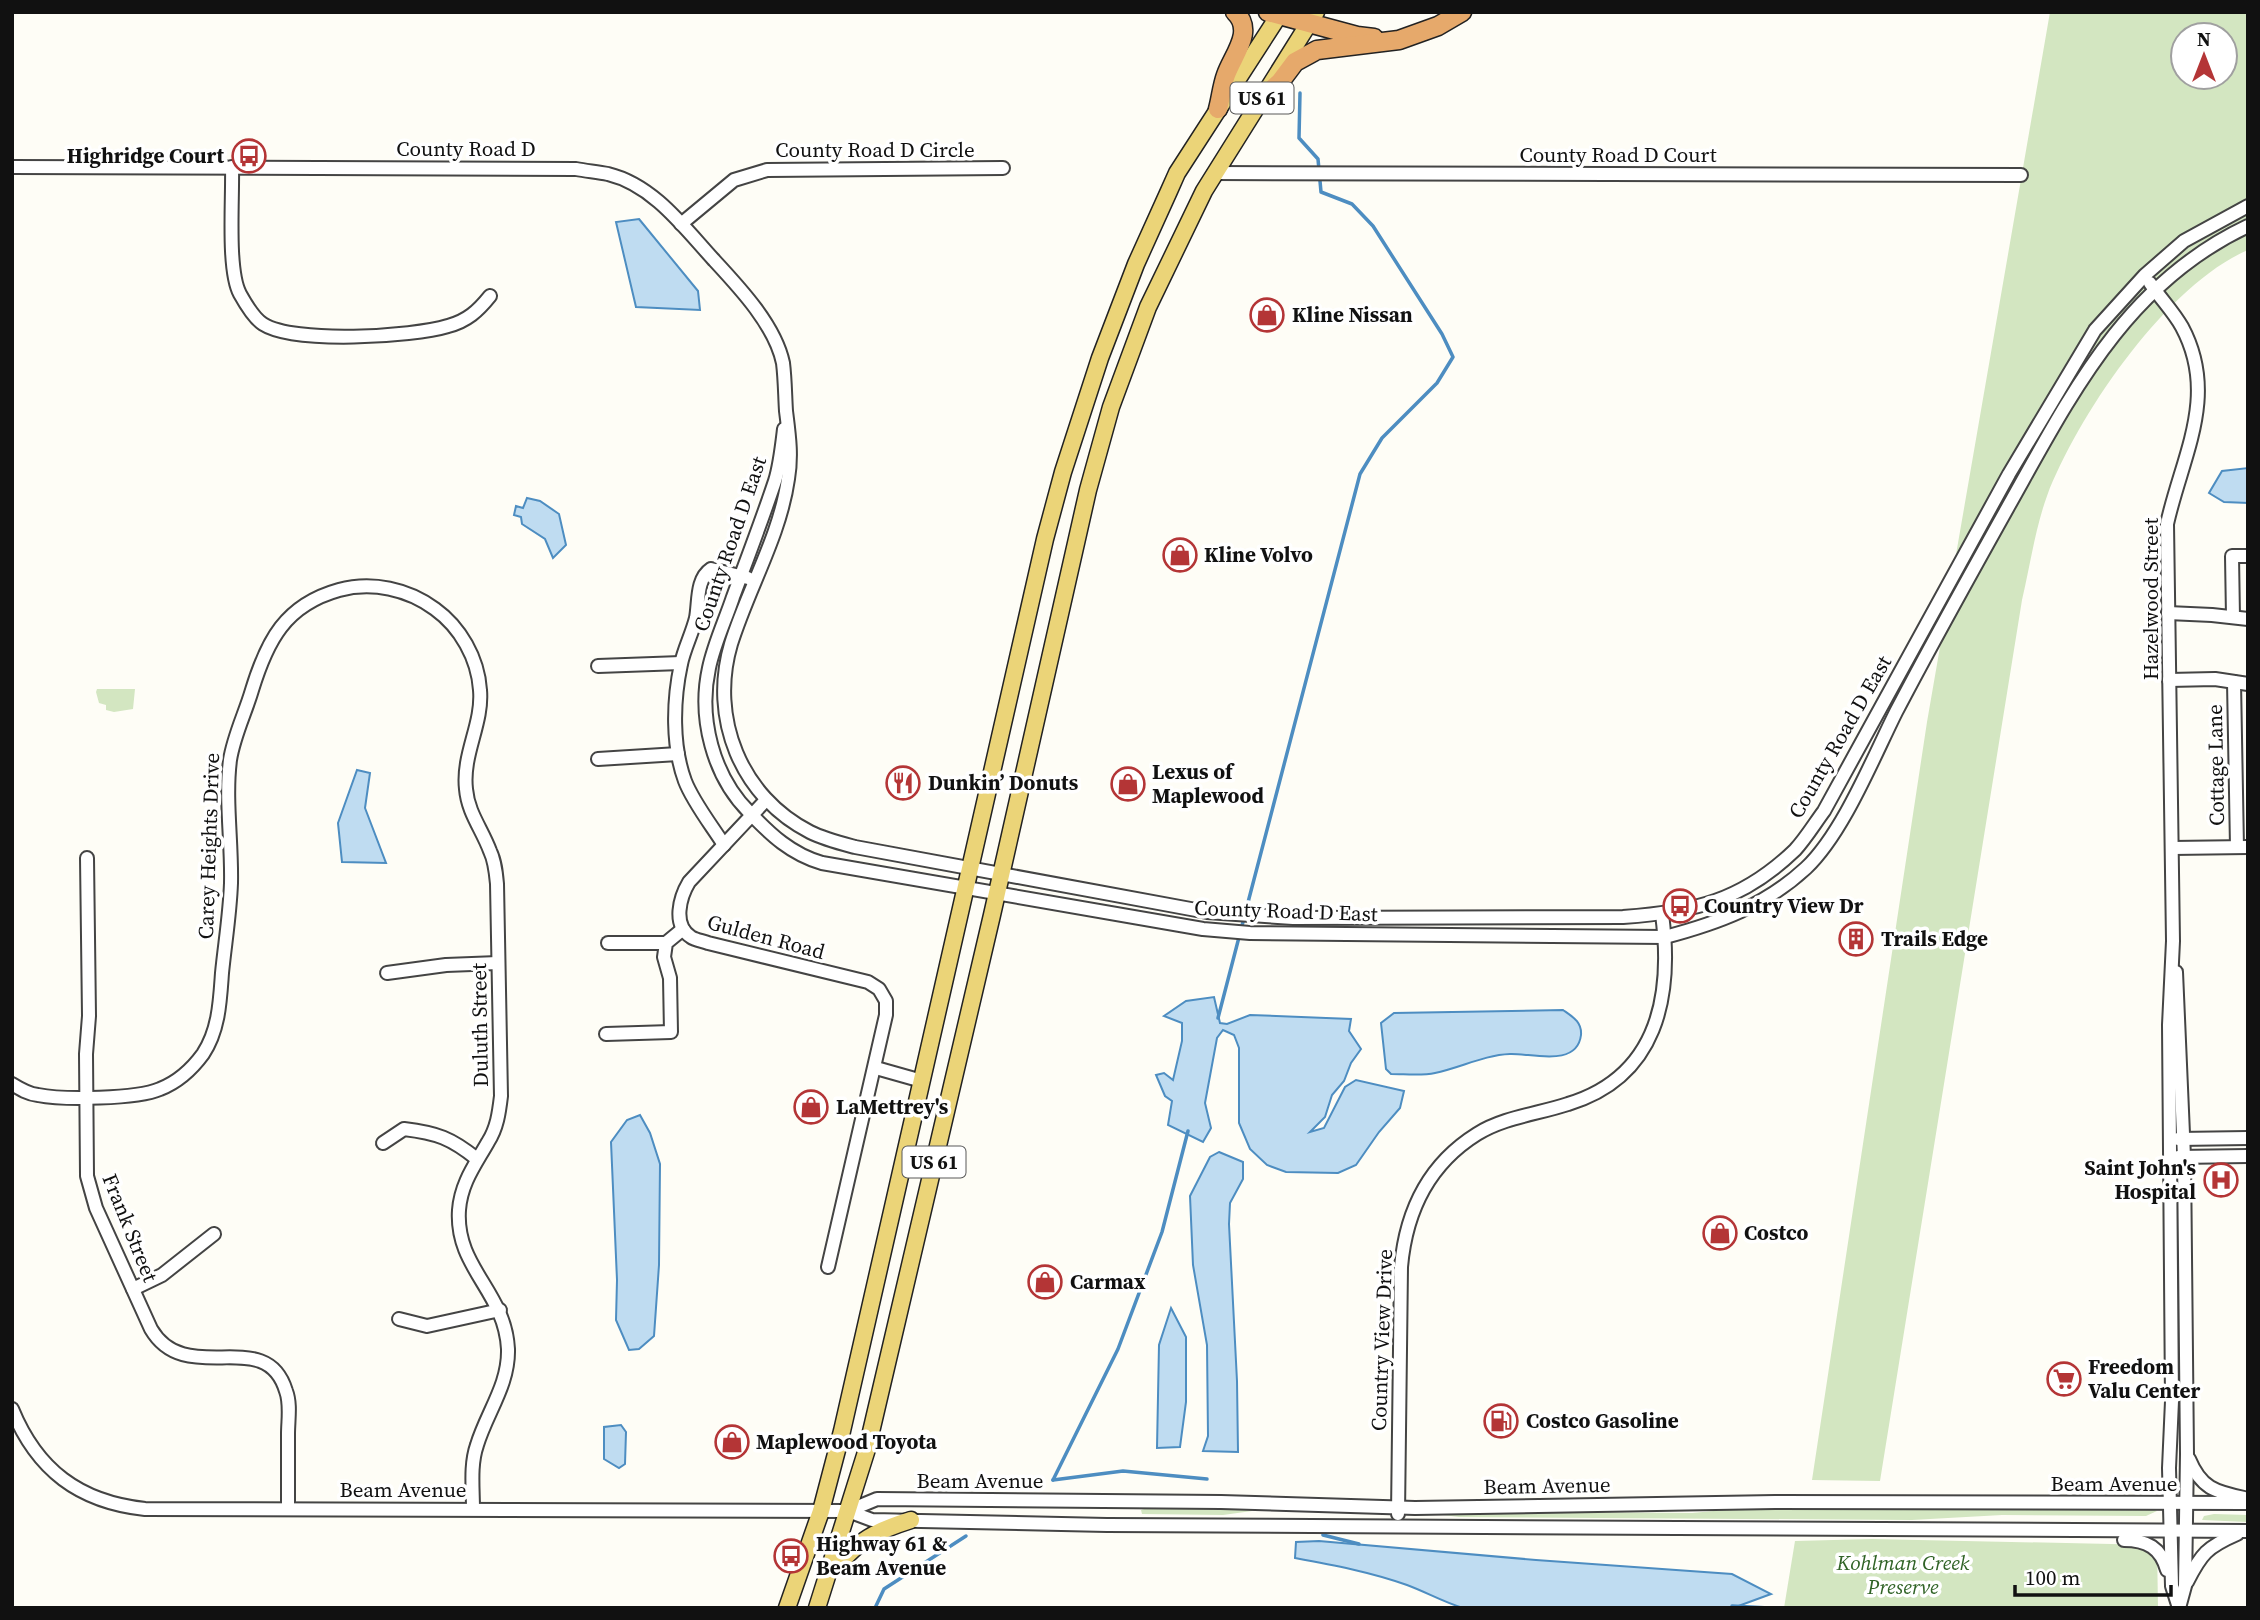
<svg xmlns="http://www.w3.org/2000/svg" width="2260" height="1620" viewBox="0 0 2260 1620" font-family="'Source Serif 4',serif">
<rect width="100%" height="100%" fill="#fefdf6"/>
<g fill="#d3e6c1" fill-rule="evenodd">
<path d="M2050 12H2248V250C2166 285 2078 415 2047 496 2035 529 2030 566 2022 600L1880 1481 1812 1480 1927 722ZM2183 35H2225V77H2183Z"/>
<polygon points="97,689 135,689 133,709 114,712 106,710 106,705 99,703 96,692"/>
<polygon points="1757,1507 2150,1509 2157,1511 2146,1516 2002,1515 1912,1520 1459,1517 1435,1514 1434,1511 1692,1513"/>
<polygon points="1144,1509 1251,1509 1252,1511 1223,1515 1142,1514 1141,1510"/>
<polygon points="2214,1514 2248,1515 2248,1522 2202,1520 2204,1516"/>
<polygon points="1872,1539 2157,1545 2158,1608 1784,1608 1795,1541"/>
</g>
<g fill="#bfdcf1" stroke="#4d8dc1" stroke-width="2">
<polygon points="639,219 698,291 700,310 636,307 616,222"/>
<polygon points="2248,468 2248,503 2224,502 2209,493 2222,471"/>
<polygon points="527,498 540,501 559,514 566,545 553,558 545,539 522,524 521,517 514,515 516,506 523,508"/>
<polygon points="357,770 370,773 365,808 386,863 342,862 338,823"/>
<polygon points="1214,997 1220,1023 1227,1024 1250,1015 1351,1019 1349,1031 1361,1049 1351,1063 1344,1081 1332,1095 1325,1117 1310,1132 1324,1128 1345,1087 1356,1080 1404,1091 1400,1108 1379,1132 1356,1165 1338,1173 1286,1172 1267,1165 1250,1149 1239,1123 1239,1048 1234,1035 1223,1030 1217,1038 1205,1103 1211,1128 1203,1142 1168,1125 1172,1101 1165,1096 1156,1075 1164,1073 1173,1080 1182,1041 1182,1023 1164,1016 1186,1001"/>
<path d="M1563 1010C1573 1017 1582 1022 1581 1035 1577 1068 1531 1053 1510 1054 1484 1055 1460 1068 1435 1073 1422 1076 1405 1074 1391 1074L1386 1069 1381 1023 1394 1013Z"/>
<polygon points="640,1115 650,1133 660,1164 659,1265 654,1336 639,1349 629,1350 616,1320 617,1280 611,1142 627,1120"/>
<polygon points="1219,1152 1243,1162 1243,1179 1230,1203 1229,1224 1237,1381 1238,1452 1203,1451 1208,1436 1207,1345 1193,1265 1190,1196 1210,1157"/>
<polygon points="1171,1308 1186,1337 1186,1402 1180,1447 1157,1448 1159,1345"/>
<polygon points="621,1425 626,1432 625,1464 619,1468 604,1459 604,1427"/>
<path d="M1319 1541 1536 1560 1732 1574 1771 1594 1733 1608H1463C1443 1602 1426 1592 1407 1585 1370 1572 1333 1565 1295 1558L1296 1542Z"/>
</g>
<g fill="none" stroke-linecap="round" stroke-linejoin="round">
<g stroke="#4d8dc1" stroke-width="3.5">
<polyline points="1246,910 1360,474 1382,438 1437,383 1453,357 1442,334 1373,226 1352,204 1321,192 1318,159 1299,138 1300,93"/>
<polyline points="1218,1018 1244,918"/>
<polyline points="1053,1480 1118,1349 1162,1232 1188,1131"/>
<polyline points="1053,1480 1123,1471 1207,1479"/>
<polyline points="1323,1535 1359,1544"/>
<polyline points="1732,1606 1769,1608"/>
<polyline points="875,1608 884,1589 966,1536"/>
</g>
<defs>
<g id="minor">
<path d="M12 167 576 169C587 171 598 172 608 174 653 185 683 226 713 259 739 287 775 325 783 363 785 379 785 395 786 411 789 435 792 455 788 479 780 536 748 589 731 644 709 718 741 797 810 832 824 839 840 843 855 847L1207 912 1293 918 1623 917C1694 912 1742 901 1795 850 1806 838 1815 823 1824 811L2009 474 2095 330 2145 275 2184 241 2248 206"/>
<path d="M232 167C233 198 227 270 240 294 245 303 255 319 263 324 294 344 412 337 448 326 467 321 478 311 490 296"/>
<polyline points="1214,173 2021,175"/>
<polyline points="681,224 734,180 767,170 1003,168"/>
<path d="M2150 283C2160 298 2173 311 2182 327 2219 396 2182 456 2167 524L2173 941 2169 1025 2172 1401 2169 1468 2172 1586 2179 1608"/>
<path d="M784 429C782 446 780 465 775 481 762 520 747 559 733 597 725 621 714 644 709 668 698 718 713 776 749 812 771 835 791 854 822 863L1203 929 1250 933 1665 937C1718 923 1765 906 1806 868 1843 833 1873 758 1896 712 1932 643 1970 575 2008 507 2071 395 2125 284 2248 226"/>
<polyline points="2168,613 2212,615 2248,619"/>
<polyline points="2233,617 2232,556 2248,556"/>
<polyline points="598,666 681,663"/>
<polyline points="2169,680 2215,679 2248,684"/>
<polyline points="2234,682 2237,847"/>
<polyline points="598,759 678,754"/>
<path d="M766 800 689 882C680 897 672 925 691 937 695 940 703 941 708 943L868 982 879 989 886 1001V1015L828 1267"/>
<path d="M724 845C712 826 693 802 685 781 672 746 673 701 681 664 684 649 692 634 696 618 699 602 696 579 711 569L748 578"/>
<polyline points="2172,848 2248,847"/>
<path d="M87 858 89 1016 86 1054 87 1176 96 1208 151 1329C186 1389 266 1324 286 1391 291 1404 288 1420 288 1434 288 1459 288 1484 288 1509"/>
<polyline points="608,943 666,943"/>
<polyline points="2176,972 2184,1157 2187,1454 2185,1586 2179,1608"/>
<polyline points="387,973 446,965 498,963"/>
<polyline points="606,1034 671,1032 670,978 664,957 666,943 683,929"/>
<polyline points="876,1068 922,1081"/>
<path d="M12 1084C20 1089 28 1094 38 1095 63 1100 137 1099 160 1089 178 1082 192 1069 203 1054 219 1030 220 1001 222 973 225 943 230 913 231 883 232 842 225 800 230 760 234 735 245 714 252 690 267 641 285 605 339 590 372 581 408 589 435 609 460 627 478 658 480 690 483 724 462 754 466 789 468 813 482 829 490 851 495 861 496 873 497 884L501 1096C499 1113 497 1128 488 1142 475 1165 461 1183 459 1210 455 1268 505 1291 508 1349 509 1385 487 1412 477 1445 470 1465 473 1488 473 1509"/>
<polyline points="2178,1139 2248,1138"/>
<path d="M383 1143 404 1129C437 1133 451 1138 477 1159"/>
<polyline points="2178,1157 2248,1156"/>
<polyline points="133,1289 162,1275 214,1234"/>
<polyline points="399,1319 427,1326 500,1310"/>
<path d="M12 1409C37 1470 79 1502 145 1509L848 1511 872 1520 1107 1525 2248 1531"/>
<path d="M2189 1459C2201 1488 2215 1492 2244 1498"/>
<polyline points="848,1511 877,1499 1221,1502 1415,1508 1775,1502 2248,1503"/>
<path d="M1398 1514 1401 1267C1406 1211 1429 1164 1477 1134 1504 1117 1538 1114 1568 1104 1657 1077 1673 997 1662 914"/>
<path d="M2124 1540C2147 1540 2161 1548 2167 1570"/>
<path d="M2187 1582C2201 1554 2207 1547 2237 1534"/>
</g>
<g id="major">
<path d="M834 1569C861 1539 873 1532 911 1520"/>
<polyline points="787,1608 821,1511 842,1431 1045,539 1063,472 1100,358 1136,264 1169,191 1177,173 1281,12"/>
<polyline points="817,1608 867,1449 992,915 1088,490 1111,407 1148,307 1204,191 1316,12"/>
</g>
<g id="highway">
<polyline points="1268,12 1357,36 1374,38"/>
<polyline points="1261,99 1280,82 1295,62 1317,50 1399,40 1438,26 1462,12"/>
<path d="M1218 109C1221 98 1222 86 1226 75 1233 55 1255 31 1235 12"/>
</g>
</defs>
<use href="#minor" stroke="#444" stroke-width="16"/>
<use href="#major" stroke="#222" stroke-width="19"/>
<use href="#highway" stroke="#222" stroke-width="21"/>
<use href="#minor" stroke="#fff" stroke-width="12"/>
<use href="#major" stroke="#ebd478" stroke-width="16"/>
<use href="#highway" stroke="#e6a96b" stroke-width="18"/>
</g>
<defs>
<symbol id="bus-ring" viewBox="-11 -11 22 22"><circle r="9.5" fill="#fff" stroke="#b43536" stroke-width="1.5"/><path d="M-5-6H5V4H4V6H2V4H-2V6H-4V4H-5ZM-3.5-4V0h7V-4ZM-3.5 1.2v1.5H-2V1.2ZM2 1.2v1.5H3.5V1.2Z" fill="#b43536"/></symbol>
<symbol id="shop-ring" viewBox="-11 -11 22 22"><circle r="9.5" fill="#fff" stroke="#b43536" stroke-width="1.5"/><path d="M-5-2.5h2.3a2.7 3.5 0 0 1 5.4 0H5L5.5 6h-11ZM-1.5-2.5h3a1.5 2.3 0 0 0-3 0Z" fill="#b43536"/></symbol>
<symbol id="restaurant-ring" viewBox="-11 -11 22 22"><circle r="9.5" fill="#fff" stroke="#b43536" stroke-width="1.5"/><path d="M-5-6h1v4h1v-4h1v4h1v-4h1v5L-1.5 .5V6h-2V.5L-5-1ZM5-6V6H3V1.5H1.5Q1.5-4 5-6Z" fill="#b43536"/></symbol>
<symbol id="building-ring" viewBox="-11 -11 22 22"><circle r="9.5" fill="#fff" stroke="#b43536" stroke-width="1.5"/><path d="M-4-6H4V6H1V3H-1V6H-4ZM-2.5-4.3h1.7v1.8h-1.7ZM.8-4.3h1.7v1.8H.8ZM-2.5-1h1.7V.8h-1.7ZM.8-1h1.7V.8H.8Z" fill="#b43536"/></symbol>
<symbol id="hospital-ring" viewBox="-11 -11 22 22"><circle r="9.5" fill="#fff" stroke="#b43536" stroke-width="1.5"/><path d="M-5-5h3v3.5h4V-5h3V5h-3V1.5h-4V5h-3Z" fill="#b43536"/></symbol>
<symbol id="supermarket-ring" viewBox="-11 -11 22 22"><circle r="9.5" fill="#fff" stroke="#b43536" stroke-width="1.5"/><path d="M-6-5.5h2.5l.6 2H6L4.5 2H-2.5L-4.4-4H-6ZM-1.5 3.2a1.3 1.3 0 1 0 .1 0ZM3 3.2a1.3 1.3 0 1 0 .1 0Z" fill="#b43536"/></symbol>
<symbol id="fuel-ring" viewBox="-11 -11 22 22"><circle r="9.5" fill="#fff" stroke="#b43536" stroke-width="1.5"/><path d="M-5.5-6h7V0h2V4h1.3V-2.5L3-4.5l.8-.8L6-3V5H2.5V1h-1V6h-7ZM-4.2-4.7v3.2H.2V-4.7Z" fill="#b43536"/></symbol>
</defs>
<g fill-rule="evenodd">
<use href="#bus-ring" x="230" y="137" width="38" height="38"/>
<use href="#shop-ring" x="1248" y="296" width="38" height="38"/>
<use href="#shop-ring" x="1161" y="536" width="38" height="38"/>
<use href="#restaurant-ring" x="884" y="764" width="38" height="38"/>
<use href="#shop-ring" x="1109" y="765" width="38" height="38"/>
<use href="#bus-ring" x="1661" y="887" width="38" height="38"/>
<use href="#building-ring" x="1837" y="920" width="38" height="38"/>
<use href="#shop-ring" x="792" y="1088" width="38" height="38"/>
<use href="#hospital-ring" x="2202" y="1161" width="38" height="38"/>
<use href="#shop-ring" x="1701" y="1214" width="38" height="38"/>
<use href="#shop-ring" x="1026" y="1263" width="38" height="38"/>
<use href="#supermarket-ring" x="2045" y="1360" width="38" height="38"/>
<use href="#fuel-ring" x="1482" y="1402" width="38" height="38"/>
<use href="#shop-ring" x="713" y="1423" width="38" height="38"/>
<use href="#bus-ring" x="772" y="1537" width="38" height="38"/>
</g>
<g text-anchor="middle" stroke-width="7" stroke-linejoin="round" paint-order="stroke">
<g fill="#fff" stroke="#585858" stroke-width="2">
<rect x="1230.5" y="82.5" width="63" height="31" rx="5"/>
<rect x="902.5" y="1146.5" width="63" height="31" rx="5"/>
</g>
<g font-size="19" font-weight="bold" fill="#111">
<text x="1262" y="105">US 61</text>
<text x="934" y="1169">US 61</text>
</g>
<g font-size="21" fill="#111" stroke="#fff">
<text x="466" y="156">County Road D</text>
<text x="875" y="157">County Road D Circle</text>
<text x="1618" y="162">County Road D Court</text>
<text transform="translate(730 544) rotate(-71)" y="7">County Road D East</text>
<text transform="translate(2151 599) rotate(-90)" y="7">Hazelwood Street</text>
<text transform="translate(1840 737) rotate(-60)" y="7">County Road D East</text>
<text transform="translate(2216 765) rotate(-91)" y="7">Cottage Lane</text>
<text transform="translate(209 846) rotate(-88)" y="7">Carey Heights Drive</text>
<text transform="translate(1286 911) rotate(2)" y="7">County Road D East</text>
<text transform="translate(766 937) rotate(15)" y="7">Gulden Road</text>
<text transform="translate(480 1025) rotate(-91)" y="7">Duluth Street</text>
<text transform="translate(130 1228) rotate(68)" y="7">Frank Street</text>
<text transform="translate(1382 1340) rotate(-88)" y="7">Country View Drive</text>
<text x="980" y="1488">Beam Avenue</text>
<text x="2114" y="1491">Beam Avenue</text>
<text transform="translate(1547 1486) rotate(-1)" y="7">Beam Avenue</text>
<text x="403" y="1497">Beam Avenue</text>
</g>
<g font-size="21" font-weight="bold" fill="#111" stroke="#fff" text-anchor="start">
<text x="224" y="163" text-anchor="end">Highridge Court</text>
<text x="1292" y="322">Kline Nissan</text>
<text x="1204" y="562">Kline Volvo</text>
<text x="1152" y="779">Lexus of<tspan x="1152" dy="24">Maplewood</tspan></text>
<text x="928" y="790">Dunkin’ Donuts</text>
<text x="1704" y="913">Country View Dr</text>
<text x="1881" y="946">Trails Edge</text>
<text x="836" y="1114">LaMettrey's</text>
<text x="2196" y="1175" text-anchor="end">Saint John's<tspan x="2196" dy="24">Hospital</tspan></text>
<text x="1744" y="1240">Costco</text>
<text x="1070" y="1289">Carmax</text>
<text x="2088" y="1374">Freedom<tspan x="2088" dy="24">Valu Center</tspan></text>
<text x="1526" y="1428">Costco Gasoline</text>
<text x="756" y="1449">Maplewood Toyota</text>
<text x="816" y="1551">Highway 61 &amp;<tspan x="816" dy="24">Beam Avenue</tspan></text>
</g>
<g font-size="21" font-style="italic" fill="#306326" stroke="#fff">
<text x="1903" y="1570">Kohlman Creek<tspan x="1903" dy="24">Preserve</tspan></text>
</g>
</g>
<rect width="2260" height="1620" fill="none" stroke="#111111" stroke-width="28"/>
<g transform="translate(2204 56)"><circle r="33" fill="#ffffff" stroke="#a0a0a0" stroke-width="2"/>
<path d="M0-5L12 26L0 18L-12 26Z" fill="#b43536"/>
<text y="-10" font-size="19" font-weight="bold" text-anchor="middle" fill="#111111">N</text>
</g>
<path d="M2015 1585v10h156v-10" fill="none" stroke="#111111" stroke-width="3.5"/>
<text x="2025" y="1585" font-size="21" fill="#111111" stroke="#ffffff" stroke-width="5" paint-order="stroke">100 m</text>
</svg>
